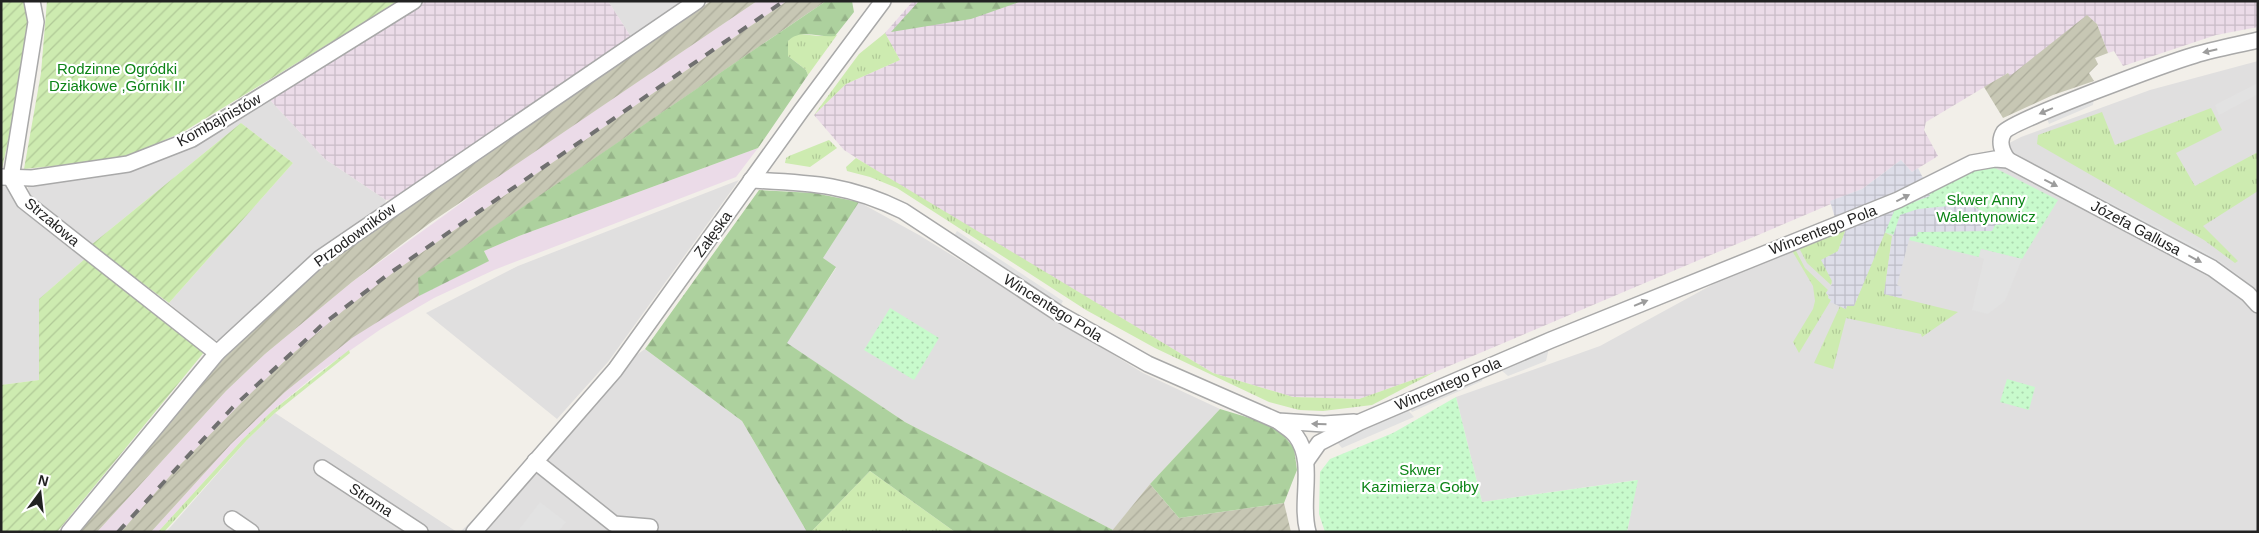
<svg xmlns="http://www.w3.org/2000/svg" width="2259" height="533" viewBox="0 0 2259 533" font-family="Helvetica,sans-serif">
<defs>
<pattern id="industrial-grid" width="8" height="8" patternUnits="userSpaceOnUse" patternTransform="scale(1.25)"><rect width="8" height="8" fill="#ebdbe8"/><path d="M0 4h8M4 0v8" fill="none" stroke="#c9bcc7"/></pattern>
<pattern id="construction-furrows" width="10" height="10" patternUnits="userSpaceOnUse" patternTransform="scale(1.25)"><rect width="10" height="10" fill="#c7c7b4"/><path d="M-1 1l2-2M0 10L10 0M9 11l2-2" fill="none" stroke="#abab9a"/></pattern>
<pattern id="grass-tufts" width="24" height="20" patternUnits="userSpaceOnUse" patternTransform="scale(1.25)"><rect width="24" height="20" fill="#cdebb0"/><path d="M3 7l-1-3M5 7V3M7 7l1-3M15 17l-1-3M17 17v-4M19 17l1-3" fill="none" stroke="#b0c997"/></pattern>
<pattern id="forest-firs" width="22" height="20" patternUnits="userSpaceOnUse" patternTransform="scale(1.25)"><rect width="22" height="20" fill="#add19e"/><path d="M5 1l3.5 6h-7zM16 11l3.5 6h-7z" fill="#95b388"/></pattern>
<pattern id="park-dots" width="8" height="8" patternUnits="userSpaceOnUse" patternTransform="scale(1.25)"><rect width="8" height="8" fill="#c8facc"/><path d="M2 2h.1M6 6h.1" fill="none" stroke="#acd6af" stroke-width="1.8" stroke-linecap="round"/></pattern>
<pattern id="garden-furrows" width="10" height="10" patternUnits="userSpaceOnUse" patternTransform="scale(1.25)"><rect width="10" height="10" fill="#cdebb0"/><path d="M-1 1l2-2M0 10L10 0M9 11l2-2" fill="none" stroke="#b0c997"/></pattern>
<pattern id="plaza-grid" width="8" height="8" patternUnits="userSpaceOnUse" patternTransform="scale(1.25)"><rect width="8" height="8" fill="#dddde8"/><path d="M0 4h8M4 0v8" fill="none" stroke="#bdbdc7"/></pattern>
</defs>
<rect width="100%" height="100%" fill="#f2efe9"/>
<g fill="#e0dfdf">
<polygon points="608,1 690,1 633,40"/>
<polygon points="2258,61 2258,532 1627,532 1637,480 1482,502 1456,397 1600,346 1785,245 1978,159 2021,137 2150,90"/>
<polygon points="270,100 325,159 386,200 383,209 223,340 215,340 207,336 169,303 293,163 241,123 91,245 37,203 29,192 27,183 195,141"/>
<polygon points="739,180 608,362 557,419 426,313 518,266"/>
<polygon points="1,186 8,187 87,257 39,299 39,380 1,385"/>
<polygon points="859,202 919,235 1143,373 1220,409 1150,484 1113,530 905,422 786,343 836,268 822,258"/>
<polygon points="645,349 742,421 807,532 460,532 535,461 615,370"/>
<polygon points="275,413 457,532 166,532 247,440"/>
</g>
<g fill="url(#industrial-grid)">
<polygon points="426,1 608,1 633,40 396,199 386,200 325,159 270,100"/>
<polygon points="913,1 2258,1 2258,27 2216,35 2123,66 2114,51 2108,53 2097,24 2087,16 2010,77 2008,73 1926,122 1924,130 1938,156 1912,172 1901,160 1862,189 1831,201 1831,204 1435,372 1359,399 1293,397 1213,373 891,180 844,150 814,115 846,84 900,60 885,33"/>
</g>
<g fill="#ebdbe8">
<polygon points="757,1 787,1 398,269 290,356 176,469 121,532 97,532 226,391 265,354 352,282 500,175"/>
<polygon points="758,148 736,177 494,270 434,298 381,329 319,372 272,411 243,439 158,532 151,532 231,444 285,392 352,337 432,288 488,261 484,251 519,236"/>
</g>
<g fill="url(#construction-furrows)">
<polygon points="711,1 757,1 430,223 352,282 265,354 226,391 97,532 77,532 222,360 253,327 319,268 429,191"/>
<polygon points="787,1 826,1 419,278 419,296 352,338 285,392 231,444 151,532 121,532 176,469 249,395 290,356 344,310 398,269"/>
<polygon points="2087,15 2097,24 2108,53 2095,58 2098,64 2089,73 2094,81 2053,95 2003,118 1984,87 2008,73 2010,76"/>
<polygon points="1150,484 1179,518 1284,503 1291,532 1111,532"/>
</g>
<g fill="url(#grass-tufts)">
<polygon points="885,33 900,60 846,84 814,115 859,54"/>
<polygon points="800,34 819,36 837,35 808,75 806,70 788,56 788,41 793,35"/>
<polygon points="2211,108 2222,130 2176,153 2195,186 2258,152 2258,191 2203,226 2238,261 2235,263 2204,240 2037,144 2038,135 2102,112 2115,145"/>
<polygon points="829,140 837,148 810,167 785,163 786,158 789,156"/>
<polygon points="856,158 1213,373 1293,397 1359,399 1435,372 1372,405 1323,411 1299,410 1269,402 1155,348 1086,310 897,188 870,177 847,171 846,167"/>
<polygon points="1846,229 1838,251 1831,285 1807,263 1798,246"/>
<polygon points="1884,232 1892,236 1884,294 1958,312 1922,337 1921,334 1846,318 1833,369 1814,363 1840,306 1845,309 1847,306 1854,306"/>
<polygon points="1794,247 1805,268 1828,290 1826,293 1831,300 1799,353 1793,342 1813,309 1815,301 1813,286 1791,249"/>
<polygon points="349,350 350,353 275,413 247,440 164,532 158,532 243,439 272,411"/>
<polygon points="870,471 955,532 811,532"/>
</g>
<g fill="url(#forest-firs)">
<path d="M826 1H852L854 12 835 36C819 38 800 28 788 41V56L806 70 808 75 758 148 519 236 484 251 489 261 419 296 418 278Z"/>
<polygon points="919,1 1022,1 971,19 891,32"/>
<polygon points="759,190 814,193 859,202 823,258 836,267 787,343 905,422 1113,530 1111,532 955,532 870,471 811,532 807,532 742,421 645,349"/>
<polygon points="1220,409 1276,426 1294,448 1297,470 1284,503 1179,518 1150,484"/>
</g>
<g fill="url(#park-dots)">
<path d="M1993 167 2058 200 2022 259 1981 249 1979 257 1909 240 1884 232C1887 225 1889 216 1893 210 1906 195 1973 168 1993 167Z"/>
<polygon points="890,308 939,338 914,380 864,350"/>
<polygon points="2007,379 2035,387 2029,410 2000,402"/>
<polygon points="1456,397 1482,502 1638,480 1627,532 1325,532 1319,514 1320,472 1330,459 1393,433"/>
</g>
<g fill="url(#garden-furrows)">
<polygon points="1,1 29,1 31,8 23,72 2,169"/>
<polygon points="47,1 399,1 183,132 121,159 24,169 41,73"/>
<polygon points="241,123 293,163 169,303 91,245"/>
<polygon points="87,257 205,351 57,532 1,532 1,385 39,380 39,299"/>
</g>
<g fill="#e2e2e2">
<polygon points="2258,83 2258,94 2219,115 2215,105"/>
<polygon points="2094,96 2093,105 2049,124 2046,116"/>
<polygon points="2023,158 2197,247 2220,261 2241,277 2238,281 2020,163"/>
<polygon points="957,231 1063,301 1060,306 954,236"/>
<polygon points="1981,249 2022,259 2005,301 1988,314 1972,310 1984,259 1979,257"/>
<polygon points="1549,348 1546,361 1508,376 1500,369"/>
<polygon points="1484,376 1482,381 1412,412 1409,408"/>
<polygon points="1407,409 1414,417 1342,448 1336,441"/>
<polygon points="540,502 566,522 558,532 517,532"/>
</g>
<g fill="url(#plaza-grid)">
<polygon points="1901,160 1912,172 1918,168 1923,178 1923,184 1930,196 1895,209 1854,306 1847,306 1846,309 1830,302 1831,300 1828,298 1829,295 1826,293 1833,283 1821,260 1838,251 1846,229 1838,228 1830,201 1862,189"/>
<polygon points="1968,204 2006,224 1995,225 1992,231 1918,232 1917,236 1910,237 1909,240 1897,285 1901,287 1900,290 1903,291 1901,298 1884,294 1892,239 1900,215 1918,209"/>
</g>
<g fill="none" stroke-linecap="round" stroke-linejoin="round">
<defs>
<g id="street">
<polyline points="32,1 36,22 11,178 24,201 217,353"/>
<path d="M2008 160C2002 152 1998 141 2004 132 2013 120 2171 62 2195 55 2215 49 2237 45 2258 40"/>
<polyline points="1,177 32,178 128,164 192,139 414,1"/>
<path d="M751 180C811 183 848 184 903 211L1058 313 1148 364 1278 421 1324 424 1354 422"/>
<path d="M1278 421C1284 426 1292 430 1296 436 1316 463 1299 501 1308 532"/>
<polyline points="1307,460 1319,443 1360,422 1551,340 1898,200 1972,163 1995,159 2008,160 2212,268 2248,294 2258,305"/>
<polyline points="535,461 614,524 650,527"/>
<polyline points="322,468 420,532"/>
<polyline points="232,519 251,532"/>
<polyline points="69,532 217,353 319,259 697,1"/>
<polyline points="474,532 615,370 801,111 883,1"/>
</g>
</defs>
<use href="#street" stroke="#a9a9a9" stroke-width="18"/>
<use href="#street" stroke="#fff" stroke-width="15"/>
<polyline stroke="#707070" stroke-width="4" stroke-dasharray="10 10" stroke-linecap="butt" points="118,532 233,407 322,325 390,273 784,1"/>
</g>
<defs><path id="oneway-solid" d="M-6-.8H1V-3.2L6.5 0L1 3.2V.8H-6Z" transform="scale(1.25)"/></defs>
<g fill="#9c9c9c">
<use href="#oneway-solid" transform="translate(2210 51) rotate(167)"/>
<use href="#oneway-solid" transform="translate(2046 111) rotate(157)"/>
<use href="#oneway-solid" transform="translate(2051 183) rotate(27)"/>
<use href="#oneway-solid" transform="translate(1903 198) rotate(-27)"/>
<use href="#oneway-solid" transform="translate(2195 259) rotate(28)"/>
<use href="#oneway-solid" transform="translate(1641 303) rotate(-22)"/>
<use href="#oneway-solid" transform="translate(1319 424) rotate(-178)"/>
</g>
<g text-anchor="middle" stroke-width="4.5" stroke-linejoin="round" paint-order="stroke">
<g font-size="15" fill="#0c8416" stroke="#fff">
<text x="117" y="74">Rodzinne Ogródki<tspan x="117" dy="17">Działkowe ,Górnik II'</tspan></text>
<text x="1986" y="205">Skwer Anny<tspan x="1986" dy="17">Walentynowicz</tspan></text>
<text x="1420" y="475">Skwer<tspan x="1420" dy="17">Kazimierza Gołby</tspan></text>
</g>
<g font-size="15" fill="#222" stroke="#fff">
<text transform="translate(219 120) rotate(-29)" y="5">Kombajnistów</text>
<text transform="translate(52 222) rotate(40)" y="5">Strzałowa</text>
<text transform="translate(2136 228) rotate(28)" y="5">Józefa Gallusa</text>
<text transform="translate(1823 230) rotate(-21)" y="5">Wincentego Pola</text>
<text transform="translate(713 234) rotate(-54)" y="5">Załęska</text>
<text transform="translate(355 235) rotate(-36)" y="5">Przodowników</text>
<text transform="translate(1053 308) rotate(32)" y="5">Wincentego Pola</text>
<text transform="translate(1448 384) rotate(-23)" y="5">Wincentego Pola</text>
<text transform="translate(371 500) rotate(33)" y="5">Stroma</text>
</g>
</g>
<rect width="2259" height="533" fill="none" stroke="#222222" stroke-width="5"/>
<g transform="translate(40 493) rotate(15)" stroke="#ffffff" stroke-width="4" paint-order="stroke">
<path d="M0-4L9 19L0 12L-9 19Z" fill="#222222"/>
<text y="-8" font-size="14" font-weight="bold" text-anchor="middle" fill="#222222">N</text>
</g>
</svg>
